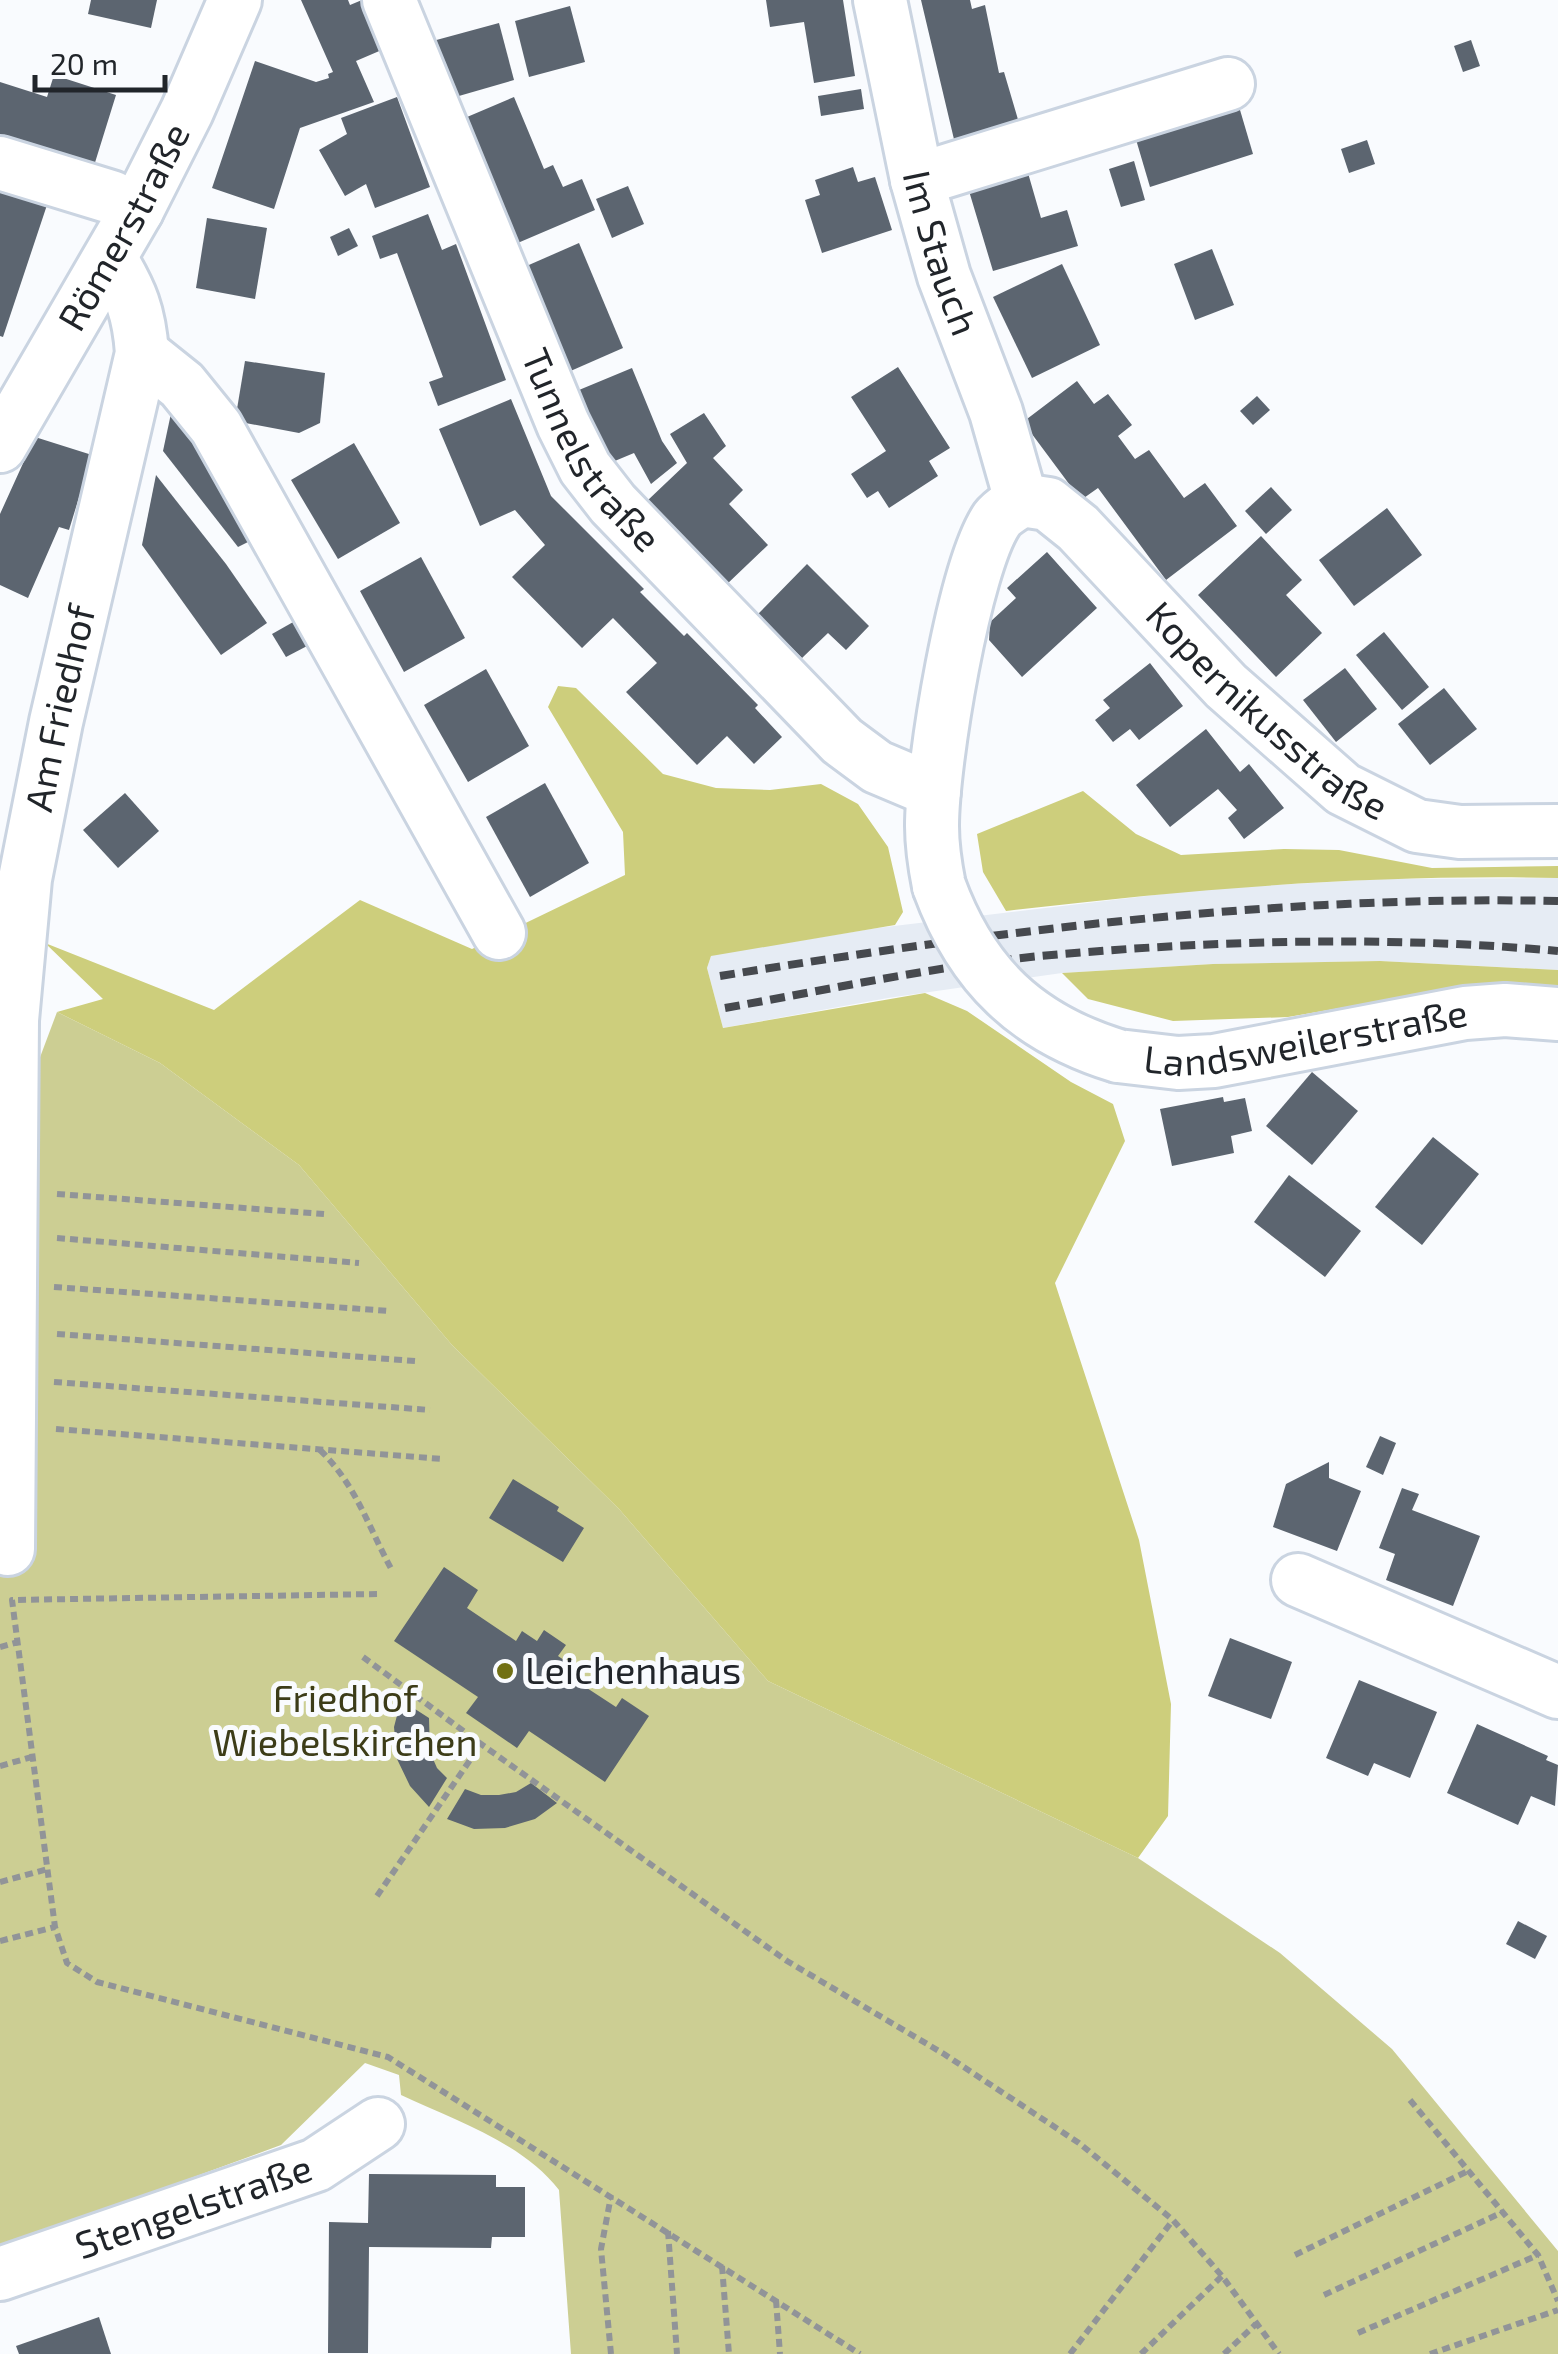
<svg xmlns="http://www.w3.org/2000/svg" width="1558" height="2354" viewBox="0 0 1558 2354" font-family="'Exo 2',sans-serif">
<rect width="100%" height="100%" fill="#f9fbfe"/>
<polygon fill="#e6ecf4" points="1558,878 1558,970 1380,961 1213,964 1062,973 888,998 723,1028 707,968 711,956 717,954 877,928 1205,889 1382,879"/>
<path fill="#ccce93" d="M57 1012 160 1063 299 1165 452 1345 619 1509 768 1681 1138 1858 1280 1953 1392 2049 1558 2251V2354H571L559 2190C522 2142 454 2120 401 2095L399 2075 365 2063 281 2145 0 2248V1571L32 1101 39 1060Z"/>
<g fill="#cdce7c">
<polygon points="558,686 576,688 663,774 716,788 770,790 821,784 858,804 888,847 903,912 895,925 711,956 707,968 723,1028 925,993 967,1011 1071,1082 1113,1104 1125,1141 1055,1283 1139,1540 1171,1704 1168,1816 1138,1858 768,1681 619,1509 452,1345 299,1165 160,1063 57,1012 103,999 45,943 214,1010 360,900 472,949 625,875 623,832 548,707"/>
<path d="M1083 791 1136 834 1181 855 1284 849 1339 850 1432 868 1558 866V878C1373 874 1190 889 1006 911L983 872 977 834Z"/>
<polygon points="1380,961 1558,970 1558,992 1462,987 1288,1017 1173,1021 1088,999 1062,973 1213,964"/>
</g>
<g fill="#5c6570">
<polygon points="91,0 157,0 151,28 88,14"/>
<polygon points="301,0 348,0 350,5 362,0 384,49 356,61 374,102 300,128 274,209 212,188 255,61 316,82 329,78 328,74 333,72"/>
<polygon points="766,0 843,0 855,76 814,83 804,22 770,27"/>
<polygon points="921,0 970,0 972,9 985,5 999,73 1004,72 1022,133 957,152"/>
<polygon points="570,6 585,62 529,77 515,21"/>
<polygon points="499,23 514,80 445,100 429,42"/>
<polygon points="1471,40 1480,66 1463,72 1454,46"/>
<polygon points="54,75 116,95 93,169 0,139 0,82 47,97"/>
<polygon points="861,89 864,109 821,116 818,96"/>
<polygon points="1235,93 1253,154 1150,187 1132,126"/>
<polygon points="397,97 430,187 375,208 366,184 345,196 319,150 347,134 341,118"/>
<polygon points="514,97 544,169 553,165 563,187 582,179 595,210 513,245 460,120"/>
<polygon points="1367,140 1375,164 1349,173 1341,149"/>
<polygon points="1012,155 1018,176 1028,173 1041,218 1067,210 1078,246 993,271 969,191"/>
<polygon points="1134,161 1145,200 1121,207 1109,169"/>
<polygon points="853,167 858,182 875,177 892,230 822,253 805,200 820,195 815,180"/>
<polygon points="628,186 644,224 612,238 596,199"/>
<polygon points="0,190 47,205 3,337 0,336"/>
<polygon points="428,214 442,250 456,244 506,380 438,406 429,382 443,377 397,253 380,259 372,236"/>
<polygon points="207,218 267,228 255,299 196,288"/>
<polygon points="349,228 358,246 338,256 330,237"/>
<polygon points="579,243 623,348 566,373 522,268"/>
<polygon points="1212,249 1234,305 1195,320 1174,264"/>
<polygon points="1062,264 1100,345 1032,378 993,297"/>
<polygon points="245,361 325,373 320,423 299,433 235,421"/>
<polygon points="898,367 950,448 929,461 938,476 889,508 878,491 867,498 851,474 886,451 851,397"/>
<polygon points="632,368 662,441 677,463 651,484 634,453 610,463 579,390"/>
<polygon points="1077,381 1094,404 1108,394 1132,425 1118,436 1135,459 1149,450 1184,498 1205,483 1237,526 1166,580 1098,488 1081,500 1023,422"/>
<polygon points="1257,396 1270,410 1253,425 1240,411"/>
<polygon points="511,399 551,496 644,589 640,592 684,636 687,633 758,705 755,708 782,737 754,764 727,736 697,765 626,692 657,663 613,618 582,648 512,577 545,545 515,510 480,526 439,429"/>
<polygon points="173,404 258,537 238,547 163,451"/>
<polygon points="704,413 726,446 713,458 743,490 729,504 768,545 726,585 647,501 687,463 670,434"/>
<polygon points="35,437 92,455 69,530 59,527 28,598 0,585 0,514"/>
<polygon points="354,443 400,523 338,559 291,480"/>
<polygon points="156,475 226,564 267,623 221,655 142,545"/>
<polygon points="1271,487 1292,510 1266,534 1245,511"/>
<polygon points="1387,508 1422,555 1354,606 1319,560"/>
<polygon points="1261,536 1302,580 1286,595 1322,633 1276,677 1198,595"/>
<polygon points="1047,552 1097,608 1022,677 989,640 990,622 1016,598 1007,588"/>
<polygon points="421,557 465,638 404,672 360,591"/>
<polygon points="807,564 869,626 846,650 828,633 802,658 758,614"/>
<polygon points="295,621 309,645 286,657 272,634"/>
<polygon points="1384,632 1429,687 1402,710 1356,655"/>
<polygon points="1150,663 1183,706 1139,740 1130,729 1113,742 1095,720 1110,708 1103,700"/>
<polygon points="1345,668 1377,709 1336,742 1303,700"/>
<polygon points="486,669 529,746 468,782 424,705"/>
<polygon points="1444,688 1477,729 1430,765 1398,724"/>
<polygon points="1206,729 1240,772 1249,764 1284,808 1244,839 1228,818 1237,810 1218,789 1170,827 1136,785"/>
<polygon points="545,783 589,863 530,897 486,817"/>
<polygon points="125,793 159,831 118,868 83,830"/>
<polygon points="1312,1072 1358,1111 1312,1165 1266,1126"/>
<polygon points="1223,1097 1224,1102 1245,1098 1252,1131 1231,1136 1234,1153 1172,1166 1160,1109"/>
<polygon points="1433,1137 1479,1174 1422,1245 1375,1207"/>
<polygon points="1289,1175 1361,1231 1325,1277 1254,1222"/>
<polygon points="1380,1436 1396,1443 1383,1475 1366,1467"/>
<polygon points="1329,1462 1329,1478 1361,1491 1337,1551 1273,1527 1286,1484"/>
<polygon points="513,1479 559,1507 557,1511 584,1528 563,1562 489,1518"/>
<polygon points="1402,1488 1419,1494 1412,1510 1480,1536 1453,1606 1386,1580 1395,1554 1379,1548"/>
<polygon points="444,1567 478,1590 467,1608 516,1641 522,1631 537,1641 544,1630 566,1645 558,1656 573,1666 567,1675 616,1707 622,1698 649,1716 605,1782 529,1731 517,1748 466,1713 478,1697 394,1641"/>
<polygon points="1230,1638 1292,1662 1271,1719 1208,1696"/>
<polygon points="1359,1680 1437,1712 1410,1778 1374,1763 1368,1776 1326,1758"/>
<polygon points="401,1700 429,1718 430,1752 437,1768 447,1778 429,1807 410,1786 397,1759 394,1727"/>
<polygon points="1477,1724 1548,1756 1546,1760 1558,1765 1555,1806 1531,1796 1518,1825 1447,1793"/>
<polygon points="531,1783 557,1803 535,1819 505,1828 474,1829 447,1819 465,1789 481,1795 499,1795 516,1792"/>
<polygon points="1518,1921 1547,1936 1535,1959 1506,1944"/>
<polygon points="369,2174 496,2175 496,2187 525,2187 525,2237 492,2237 491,2248 369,2247 368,2353 328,2353 329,2222 368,2223"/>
<polygon points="99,2317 111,2354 19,2354 16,2346"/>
</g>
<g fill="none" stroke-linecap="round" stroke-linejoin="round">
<defs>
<g id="minor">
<path id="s1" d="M389 0 563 424 585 468 613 504 842 741 877 767 934 791"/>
<path id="s2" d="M880 0 917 180 944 276 996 412 1021 500"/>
<polyline points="0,163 111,197 137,210"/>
<polyline points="917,180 1228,84"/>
<polyline points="142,353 182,385 216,427 499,933"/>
<path id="s3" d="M0 446 137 210 187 111 235 0"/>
<path id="s4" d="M1021 500 1048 504 1078 528 1226 686 1343 789 1417 826 1460 832 1558 831"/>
<path d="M939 886C935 866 932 846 932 826 932 764 964 567 997 519 1002 512 1013 506 1021 500"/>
<path id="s5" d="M1118 1056 1178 1063 1214 1061 1465 1013 1505 1010 1558 1014"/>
<path id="s6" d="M8 1549 12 1020 25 879 56 722 142 353C139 312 131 293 110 258"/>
<polyline points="1298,1580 1558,1692"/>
<path id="s7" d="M0 2274 316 2165 378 2124"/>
</g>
</defs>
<use href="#minor" stroke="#cad4e1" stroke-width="58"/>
<g stroke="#919498" stroke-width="6" stroke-dasharray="8 5" stroke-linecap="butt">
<polyline points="57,1194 324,1214"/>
<polyline points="57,1238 359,1263"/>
<polyline points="54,1287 390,1311"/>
<polyline points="57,1334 415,1361"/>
<polyline points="54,1382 430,1410"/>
<polyline points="56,1429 443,1459"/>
<path d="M320 1450C357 1486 368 1527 393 1572"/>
<polyline points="377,1594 12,1600 55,1927 67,1963 97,1982 388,2057 860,2354"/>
<polyline points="0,1647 18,1642"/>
<polyline points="363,1657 481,1744 787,1961 944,2054 1079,2143 1173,2220 1222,2276 1279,2354"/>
<polyline points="0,1766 32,1757"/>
<polyline points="0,1882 48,1869"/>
<polyline points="377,1896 481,1744"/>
<polyline points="0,1941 55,1927"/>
<polyline points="1410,2100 1538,2255 1558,2301"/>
<polyline points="668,2231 677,2354"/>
<polyline points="1295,2255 1468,2171"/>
<polyline points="722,2266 729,2354"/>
<polyline points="1324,2295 1503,2212"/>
<polyline points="776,2300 780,2354"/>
<polyline points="1358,2333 1538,2255"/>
<polyline points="611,2354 601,2249 611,2196"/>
<polyline points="1070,2354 1173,2220"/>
<polyline points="1141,2354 1222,2276"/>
<polyline points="1224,2354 1256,2324"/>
<polyline points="1430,2354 1558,2310"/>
</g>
<use href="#minor" stroke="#fff" stroke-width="52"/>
<g stroke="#46494e" stroke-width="8" stroke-dasharray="15 8" stroke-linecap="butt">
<path d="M720 976C997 931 1277 895 1558 901"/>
<path d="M725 1008C837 988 950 963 1063 954 1227 940 1394 936 1558 951"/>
</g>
<defs>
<path id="minor-bridge" d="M939 886C972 976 1027 1028 1118 1056"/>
</defs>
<use href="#minor-bridge" stroke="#cad4e1" stroke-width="58" stroke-linecap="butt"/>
<use href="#minor-bridge" stroke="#fff" stroke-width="52"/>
</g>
<circle fill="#717014" stroke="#f9fbfe" stroke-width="4" cx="505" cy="1671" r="10"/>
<g text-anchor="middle" stroke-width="10" stroke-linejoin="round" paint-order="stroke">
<g font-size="38" fill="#21252a" stroke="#f9fbfe">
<text dy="13" stroke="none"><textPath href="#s3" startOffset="252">Römerstraße</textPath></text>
<text dy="13" stroke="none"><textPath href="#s2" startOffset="260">Im Stauch</textPath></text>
<text dy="13" stroke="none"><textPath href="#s1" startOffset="495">Tunnelstraße</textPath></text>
<text dy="13" stroke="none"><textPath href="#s4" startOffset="330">Kopernikusstraße</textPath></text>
<text dy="13" stroke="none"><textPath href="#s6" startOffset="845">Am Friedhof</textPath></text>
<text dy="13" stroke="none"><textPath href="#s5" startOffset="190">Landsweilerstraße</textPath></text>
<text dy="13" stroke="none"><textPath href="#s7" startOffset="205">Stengelstraße</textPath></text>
</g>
<g font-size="38" fill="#21252a" stroke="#f9fbfe" text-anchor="start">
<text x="525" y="1684">Leichenhaus</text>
</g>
<g font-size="38" fill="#3c3c18" stroke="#f9fbfe">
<text x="345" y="1712">Friedhof<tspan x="345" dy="44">Wiebelskirchen</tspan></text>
</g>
</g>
<path d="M35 75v15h130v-15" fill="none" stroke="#21252a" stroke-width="5"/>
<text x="50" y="75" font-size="30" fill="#21252a" stroke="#f9fbfe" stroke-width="8" paint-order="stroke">20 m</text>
</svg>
